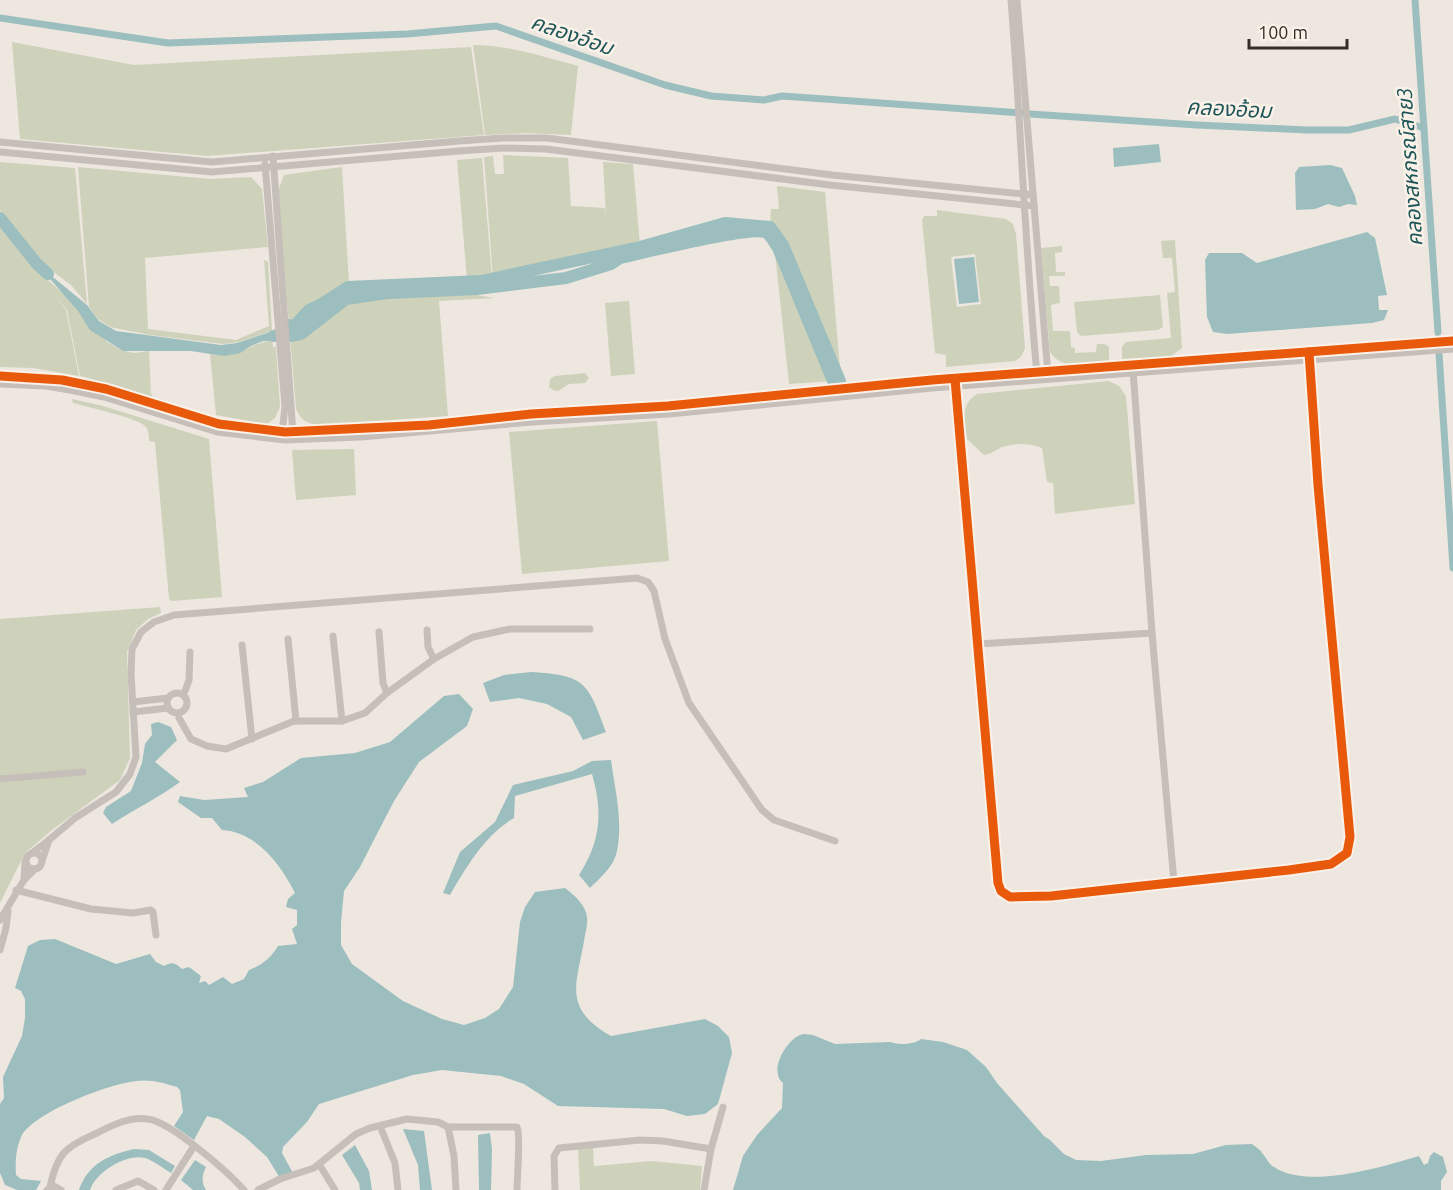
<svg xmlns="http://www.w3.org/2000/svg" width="1453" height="1190" viewBox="0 0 1453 1190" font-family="Ubuntu,'Noto Sans Thai',sans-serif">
<rect width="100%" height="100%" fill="#ede7e0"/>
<g fill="#ced2ba" fill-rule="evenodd">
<polygon points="12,42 134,65 471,47 484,135 207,156 20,139"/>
<path d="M473 45C509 45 544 57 578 66L571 135 526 133 485 135Z"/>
<polygon points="503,155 568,158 571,206 605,208 606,215 603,162 633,164 640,245 493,278 484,157 493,156 495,174 504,174"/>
<polygon points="482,158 492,278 467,280 457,160"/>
<polygon points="0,162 75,168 87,304 71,285 37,260 0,210"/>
<polygon points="78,167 210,179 251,177 262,189 268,247 145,258 148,329 236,340 269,326 264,260 268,262 272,331 239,342 223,344 150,335 110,327 98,319 89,307"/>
<path d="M342 167 349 283C331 300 311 307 294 326L289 324 278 191 284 175 290 174Z"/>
<polygon points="777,186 825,192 841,380 784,248 778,236 770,227 771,209 779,209"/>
<path d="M937 210 1006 219 1013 224 1016 234 1025 348 1021 357 1015 361 946 367V355L935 353 922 220 924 216H937ZM975 254 981 304 957 307 951 257Z"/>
<polygon points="0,227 32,266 65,295 107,342 121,350 134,353 149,351 151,394 154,398 111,384 80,376 67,310 56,296 66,310 79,376 33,368 0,367"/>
<polygon points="760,231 768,234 778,246 831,381 789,384 775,253 769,239"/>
<polygon points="1175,240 1182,348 1170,357 1122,359 1122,347 1126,342 1171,338 1167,293 1175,292 1172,258 1163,258 1161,241"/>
<path d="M1062 246V252L1055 253 1056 272H1065V276H1049L1050 286H1059L1060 303 1051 305 1053 331H1070L1071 347 1075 348V353L1096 352 1097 344H1104L1109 347V363C1087 364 1064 372 1050 352L1041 248Z"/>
<path d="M473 289 477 295 494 298 439 301 448 416 318 425C306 423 301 420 296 409L290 336 301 333 346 299Z"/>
<polygon points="1160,295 1163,327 1158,330 1081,336 1077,332 1074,302"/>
<polygon points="629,301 635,374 611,376 605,303"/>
<path d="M272 340 273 347H276L280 407 275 418 267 424 216 415 210 354C240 359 245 345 272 340Z"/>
<polygon points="585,373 589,378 585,383 569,384 558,391 553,390 549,387 550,379 555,376"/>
<path d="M1109 381 1119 386 1126 396 1135 504 1055 514 1053 483 1047 482 1042 448C1030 443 1015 443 1002 447 995 450 992 454 984 455L967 439C965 420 959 406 977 394Z"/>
<path d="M72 399 103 406 209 439 222 597 172 601 169 599 155 442 149 441C149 437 149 431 146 427 139 418 87 407 73 403Z"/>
<polygon points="657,421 669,561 522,574 509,432"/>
<polygon points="354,449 356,495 296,500 292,450"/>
<polygon points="160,607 161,613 148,619 136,630 127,652 130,758 120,780 52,830 25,853 0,903 0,619"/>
<polygon points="593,1147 594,1166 652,1161 702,1166 700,1190 580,1190 578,1148"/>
</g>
<g fill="#9cbebe">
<polygon points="1159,144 1161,162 1114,167 1113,148"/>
<polygon points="1330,165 1342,168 1355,196 1357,205 1348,204 1339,207 1328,204 1315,209 1296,210 1295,173 1299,167"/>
<polygon points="1367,232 1375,238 1387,295 1378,296 1379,310 1388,310 1384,320 1372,323 1227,334 1213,332 1207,317 1205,260 1209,253 1242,253 1257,263"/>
<polygon points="974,257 979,302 959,304 954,259"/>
<polygon points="37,264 87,305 99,321 116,331 221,345 237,343 273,331 274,341 263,341 251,346 240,353 224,356 191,351 123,351 90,330 78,311"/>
<path d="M531 672C586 675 588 683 606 732L583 740 571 717 547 704 519 698 490 702 483 683 504 675Z"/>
<path d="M459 694 473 709 467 726 419 762 394 801 360 867 344 891 341 923V945L352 964 403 1001 442 1019 464 1025 485 1018 499 1009 513 987 520 922 525 907 535 892 565 888C574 895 586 905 587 917 588 922 586 930 585 935 578 982 560 1007 611 1036L705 1019 718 1026 729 1037 732 1053 718 1104 705 1114 687 1116 664 1109 558 1106 524 1084 501 1076 442 1070 413 1075 319 1104 307 1122 283 1147 282 1153 294 1175 280 1178 267 1157 245 1137 219 1119 207 1116 194 1140 174 1126 183 1112 180 1090 177 1087C164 1083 150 1079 137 1081 111 1083 35 1112 22 1135 16 1147 15 1162 16 1175L21 1179 41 1181 36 1190H17L5 1185 0 1173V1104L4 1098 3 1077 22 1036 25 1018V999L21 991 15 988 28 946 40 940 55 939 116 964 150 954 156 962 164 966C172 961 176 963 182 969L189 967 201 976 199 983 205 981 209 985 223 977 232 984 244 979 249 970C262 965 271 958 278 946L297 944 292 929 297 925V910L286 907 288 899 295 893C281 865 257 832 222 830L212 818H201L178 802 180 796 204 800 248 797 244 788 263 782 301 758 355 753 390 742 444 696Z"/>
<path d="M158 722 171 727 177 740 155 762 180 782C158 798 135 809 112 824L103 813 106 807 131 791 142 763 145 744 152 735 151 724Z"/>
<path d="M611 760C615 790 624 825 616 855 612 868 599 879 590 888L579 875C601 841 603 812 592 774L515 796 514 818C485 835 467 866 450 895L443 893 460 852 495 822 513 785 573 771 592 761Z"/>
<path d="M804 1034 813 1035 835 1044 890 1042C898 1045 914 1045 921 1039L943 1042 967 1050 986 1067 997 1083 1044 1136 1050 1140 1064 1154 1076 1160 1101 1161 1146 1155 1193 1154 1226 1145 1252 1144C1255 1147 1260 1149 1262 1153 1267 1158 1268 1164 1274 1167 1308 1190 1381 1167 1419 1156L1424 1165 1428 1163 1430 1156 1434 1152 1443 1157 1447 1172 1441 1181V1190H733L743 1156 757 1135 782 1108 783 1083C780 1080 778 1078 778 1074 774 1061 791 1035 804 1034Z"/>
<polygon points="403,1129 424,1131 432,1190 420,1190 418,1165"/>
<polygon points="490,1133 492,1149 491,1190 479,1190 478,1135"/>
<polygon points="355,1145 369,1171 372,1190 360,1190 359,1183 342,1155"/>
<path d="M134 1149 149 1150 175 1166 171 1173C163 1168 154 1161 145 1158 126 1153 96 1172 90 1190H79C88 1164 108 1155 134 1149Z"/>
<path d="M195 1160 206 1167C202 1175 201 1182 206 1190H193L181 1180Z"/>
</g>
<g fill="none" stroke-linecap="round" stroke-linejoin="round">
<g stroke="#9cbebe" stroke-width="7">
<polyline points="1415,0 1438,332"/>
<polyline points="0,18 168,43 407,34 496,26 665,85 711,96 764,100 782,96 1023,113"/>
<polyline points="1030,114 1197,125 1307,130 1349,130 1395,119 1424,128"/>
<polyline points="1438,338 1453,568"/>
</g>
<g stroke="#9cbebe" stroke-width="12">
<polyline points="0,218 37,264 48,274"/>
<path d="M274 336 302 328 347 295 477 289 566 278 611 264 620 258C642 253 754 225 767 233 771 236 775 244 778 248L833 381H840L783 245 770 227 725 223 640 247 481 281 348 287 320 305 309 310 293 327 289 325 290 336 301 334 346 299 387 293"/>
</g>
<g stroke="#c6bfb9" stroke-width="7">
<path d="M1011 0C1021 125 1025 250 1037 374"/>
<polyline points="1017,0 1048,374"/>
<polyline points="0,142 212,162 459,141 503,138 547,138 832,175 1033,195"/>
<polyline points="0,152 212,172 459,151 503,148 546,149 830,185 1034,206"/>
<polyline points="273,156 293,434"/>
<polyline points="265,164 285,406 282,434"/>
<polyline points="1133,370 1152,633 1174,882"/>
<polyline points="0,376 62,380 106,389 219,424 285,432 429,425 531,414 668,406 932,380 1453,341"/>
<polyline points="956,382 998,883 1005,896 1017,899 1289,870 1331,864 1347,853 1350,837 1318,485 1310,357"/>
<polyline points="0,384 46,386 70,390 104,397 217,432 285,440 361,437 532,422 669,414 932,388 1453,349"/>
<polyline points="427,630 428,647 434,659"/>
<polyline points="379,632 383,683 387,693"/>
<polyline points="333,636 342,721"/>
<polyline points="288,639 296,721"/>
<polyline points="979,644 1152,633"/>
<polyline points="242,645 252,739"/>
<polyline points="185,691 189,680 190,652"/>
<circle cx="177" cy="703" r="10"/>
<polyline points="133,702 168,698"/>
<polyline points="133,712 168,708"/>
<polyline points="179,718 191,739 207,746 226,749 294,721 342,721 365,713 387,693 434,659 473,637 510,629 590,629"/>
<polyline points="0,779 83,772"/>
<polyline points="49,840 75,818 116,792 130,774 136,757 131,674 132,649 141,632 154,622 174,615 637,578 648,582 654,591 665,639 689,703 762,810 774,820 835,841"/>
<circle cx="34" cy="861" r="8"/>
<polyline points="32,853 49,840 42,861"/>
<polyline points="25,862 24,880 35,869"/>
<polyline points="16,890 91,909 133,913 151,910 153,912 156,935"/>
<polyline points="0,920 24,880"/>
<polyline points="0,950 6,928 8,911"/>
<polyline points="380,1126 395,1163 398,1190"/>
<polyline points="448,1127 454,1156 456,1190"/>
<polyline points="319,1164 335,1190"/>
<path d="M50 1187C57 1154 65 1147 95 1134 111 1126 129 1116 148 1119 171 1122 228 1172 244 1190"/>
<polyline points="47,1190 54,1186 61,1190"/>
<polyline points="116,1190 138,1181 154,1190"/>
<polyline points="166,1190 194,1146"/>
<path d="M258 1190 280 1179 314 1168 356 1134 370 1128 407 1119 438 1122 448 1127H517C521 1134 517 1177 517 1190"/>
<polyline points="555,1190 554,1156 559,1148 640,1140 663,1141 711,1149 723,1107"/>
<polyline points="704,1190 711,1149"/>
</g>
<defs>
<g id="cycleway">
<polyline points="0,376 62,380 106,389 219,424 285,432 429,425 531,414 668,406 932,380 1453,341"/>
<polyline points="955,379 998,883 1001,891 1010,897 1051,896 1289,870 1331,864 1347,853 1350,837 1318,485 1309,352"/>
</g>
</defs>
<use href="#cycleway" stroke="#faf1e8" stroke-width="13"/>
<use href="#cycleway" stroke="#e8590c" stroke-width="9"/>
</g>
<g text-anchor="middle" stroke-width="5" stroke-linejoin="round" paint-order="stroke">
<g font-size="21" font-style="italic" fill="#1d5558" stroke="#faf1e8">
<text transform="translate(572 35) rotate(19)" y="7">คลองอ้อม</text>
<text transform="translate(1229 109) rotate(3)" y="7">คลองอ้อม</text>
<text transform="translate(1410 167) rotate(-94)" y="7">คลองสหกรณ์สาย3</text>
</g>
</g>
<path d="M1249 39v9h98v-9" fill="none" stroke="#372c28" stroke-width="3"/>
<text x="1258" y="39" font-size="18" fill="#372c28" stroke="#faf1e8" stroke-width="4.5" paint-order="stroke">100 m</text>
</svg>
